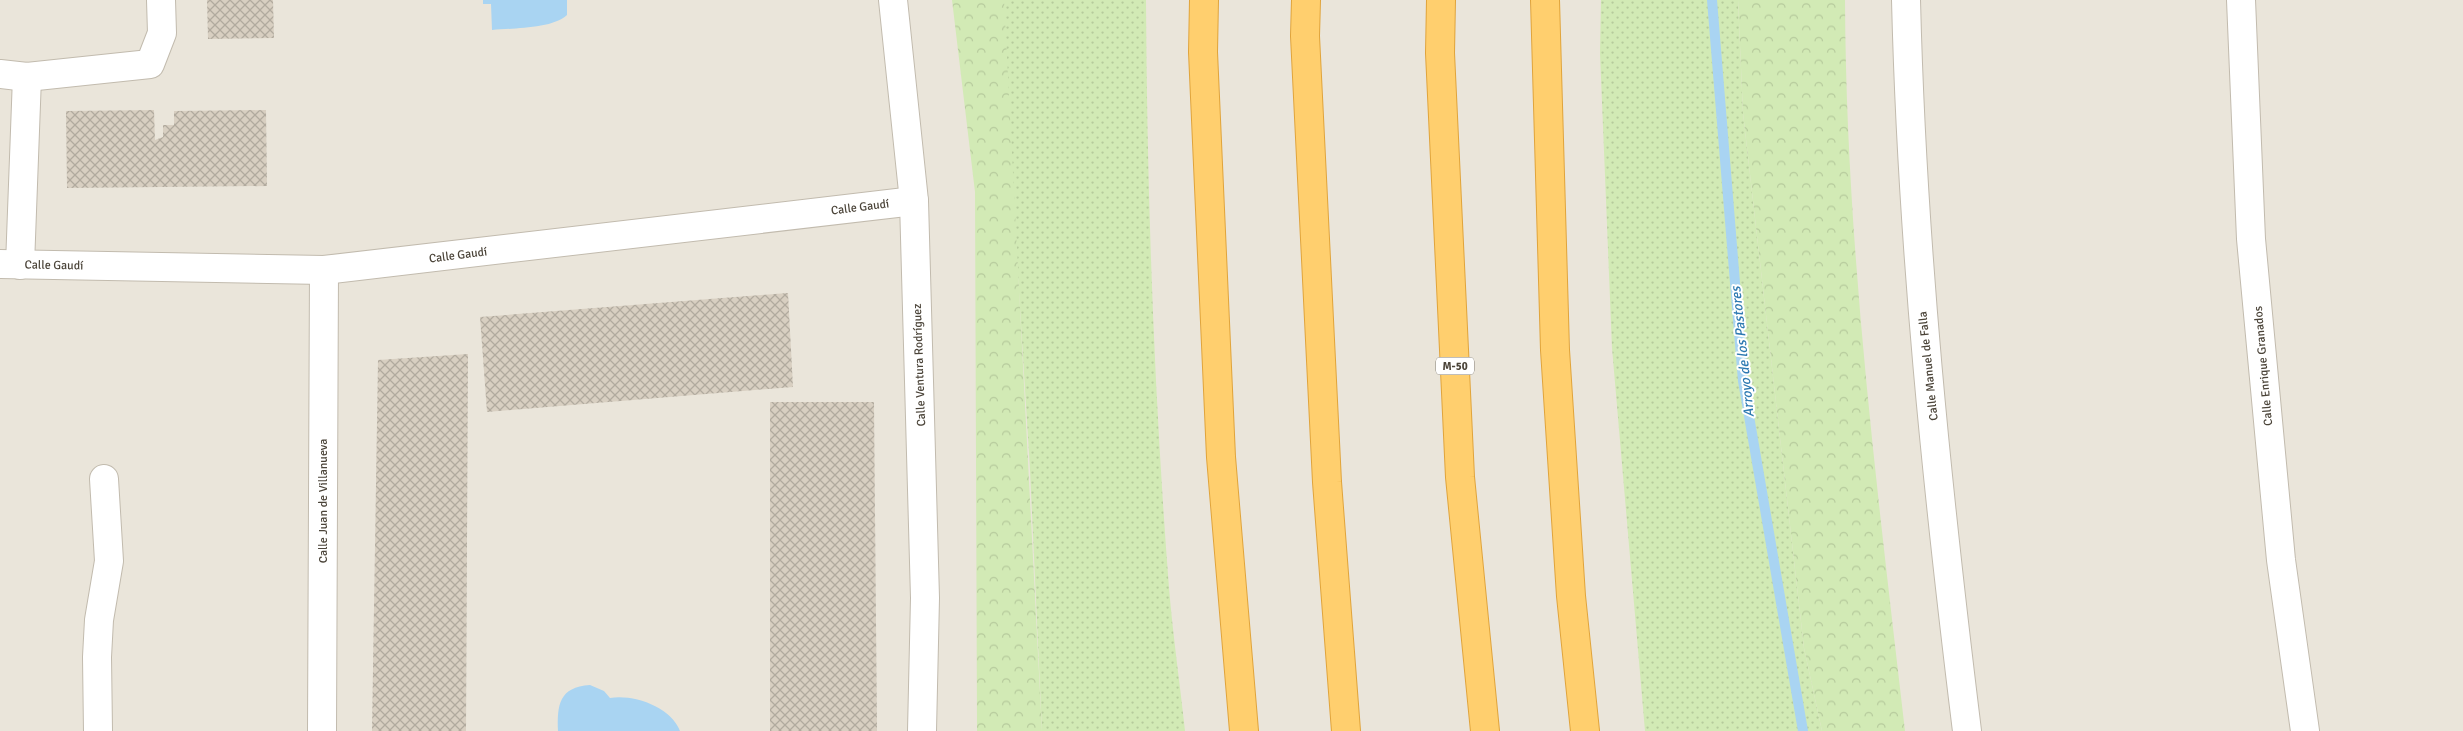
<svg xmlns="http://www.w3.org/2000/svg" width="2463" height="731" viewBox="0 0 2463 731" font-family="Signika,sans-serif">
<defs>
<pattern id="grass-dots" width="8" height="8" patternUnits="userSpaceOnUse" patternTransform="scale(1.25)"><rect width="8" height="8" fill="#d2eab5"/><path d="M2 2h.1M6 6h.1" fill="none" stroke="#b6ca9c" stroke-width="1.8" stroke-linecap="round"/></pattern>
<pattern id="park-crowns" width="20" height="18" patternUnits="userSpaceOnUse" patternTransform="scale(1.25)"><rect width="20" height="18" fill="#d2eab5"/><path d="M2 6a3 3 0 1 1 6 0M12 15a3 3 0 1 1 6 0" fill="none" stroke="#b6ca9c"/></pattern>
<pattern id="building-cross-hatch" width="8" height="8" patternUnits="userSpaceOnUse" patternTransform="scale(1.25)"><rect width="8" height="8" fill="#d8cfc1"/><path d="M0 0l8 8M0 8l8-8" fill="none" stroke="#b1aa9e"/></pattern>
</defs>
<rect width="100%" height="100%" fill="#f6f3ec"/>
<rect fill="#eae5da" x="0" y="0" width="2463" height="731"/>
<g fill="url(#grass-dots)">
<path d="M1003 0H1146C1147 196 1154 393 1169 588 1173 636 1180 684 1185 731H1042L1030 470 1004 50Z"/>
<polygon points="1601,0 1738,0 1743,113 1804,648 1822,731 1645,731 1612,348 1600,53"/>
</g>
<g fill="url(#park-crowns)">
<polygon points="952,0 1004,0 1042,731 977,731 975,192"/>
<path d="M1738 0H1845C1846 245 1877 488 1905 731H1822L1804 648 1743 113Z"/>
</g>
<g fill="#a9d4f2">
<path d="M483 0H567V15C552 29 513 28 492 30L491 4H483Z"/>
<path d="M590 685 604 691 610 698C634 694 671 707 680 731H558C557 705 559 687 590 685Z"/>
</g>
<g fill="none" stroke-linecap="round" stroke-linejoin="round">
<polyline stroke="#a9d4f2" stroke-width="10" points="1712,0 1743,381 1803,731"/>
</g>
<g fill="url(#building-cross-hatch)">
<polygon points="207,0 273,0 274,38 208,39"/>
<polygon points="154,110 155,140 163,137 163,125 174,125 174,111 266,110 267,186 67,188 66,111"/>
<polygon points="788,293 793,387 487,412 480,317"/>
<polygon points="468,354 466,731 372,731 378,360"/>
<polygon points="770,402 874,402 877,731 770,731"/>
</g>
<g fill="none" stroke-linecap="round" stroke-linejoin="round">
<defs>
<g id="minor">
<polyline points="893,0 914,201 925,598 922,731"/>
<path d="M1906 0C1912 245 1937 488 1967 731"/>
<polyline points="2241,0 2251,239 2281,560 2305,731"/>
<polyline points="0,74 27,77 150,64 162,33 161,0"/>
<polyline points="0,264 324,270 914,201"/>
<polyline points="20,265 27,77"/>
<polyline points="98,731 97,657 99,620 109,561 104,479"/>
<polyline points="322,731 324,270"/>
</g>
<g id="motorway">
<polyline points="1204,0 1203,52 1221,457 1244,731"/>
<polyline points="1306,0 1305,36 1327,482 1346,731"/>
<polyline points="1441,0 1440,53 1460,477 1485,731"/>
<polyline points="1545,0 1555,350 1571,596 1585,731"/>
</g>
</defs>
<use href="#minor" stroke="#c2bbae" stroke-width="30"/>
<use href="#motorway" stroke="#e0a43c" stroke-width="30"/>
<use href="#minor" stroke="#fff" stroke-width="28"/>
<use href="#motorway" stroke="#ffcf6e" stroke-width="28"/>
</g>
<g text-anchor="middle" stroke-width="4" stroke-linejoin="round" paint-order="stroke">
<rect fill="#fff" stroke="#817c74" stroke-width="1" x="1436" y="357.5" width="38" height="17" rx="4"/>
<g font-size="11" font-weight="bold" fill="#4b4439">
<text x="1455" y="370">M-50</text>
</g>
<g font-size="12" fill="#4b4439" stroke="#fff">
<text transform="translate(860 207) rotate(-7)" y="4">Calle Gaudí</text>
<text transform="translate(458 255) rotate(-7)" y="4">Calle Gaudí</text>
<text transform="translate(54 265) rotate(1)" y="4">Calle Gaudí</text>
<text transform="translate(919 365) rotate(-92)" y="4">Calle Ventura Rodríguez</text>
<text transform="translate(1928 366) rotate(-96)" y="4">Calle Manuel de Falla</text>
<text transform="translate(2263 366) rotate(-95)" y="4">Calle Enrique Granados</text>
<text transform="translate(323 501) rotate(-90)" y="4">Calle Juan de Villanueva</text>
</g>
<g font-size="14" font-style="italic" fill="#2e7ab2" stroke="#fff">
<text transform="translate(1742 352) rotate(-96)" y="5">Arroyo de los Pastores</text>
</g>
</g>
</svg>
